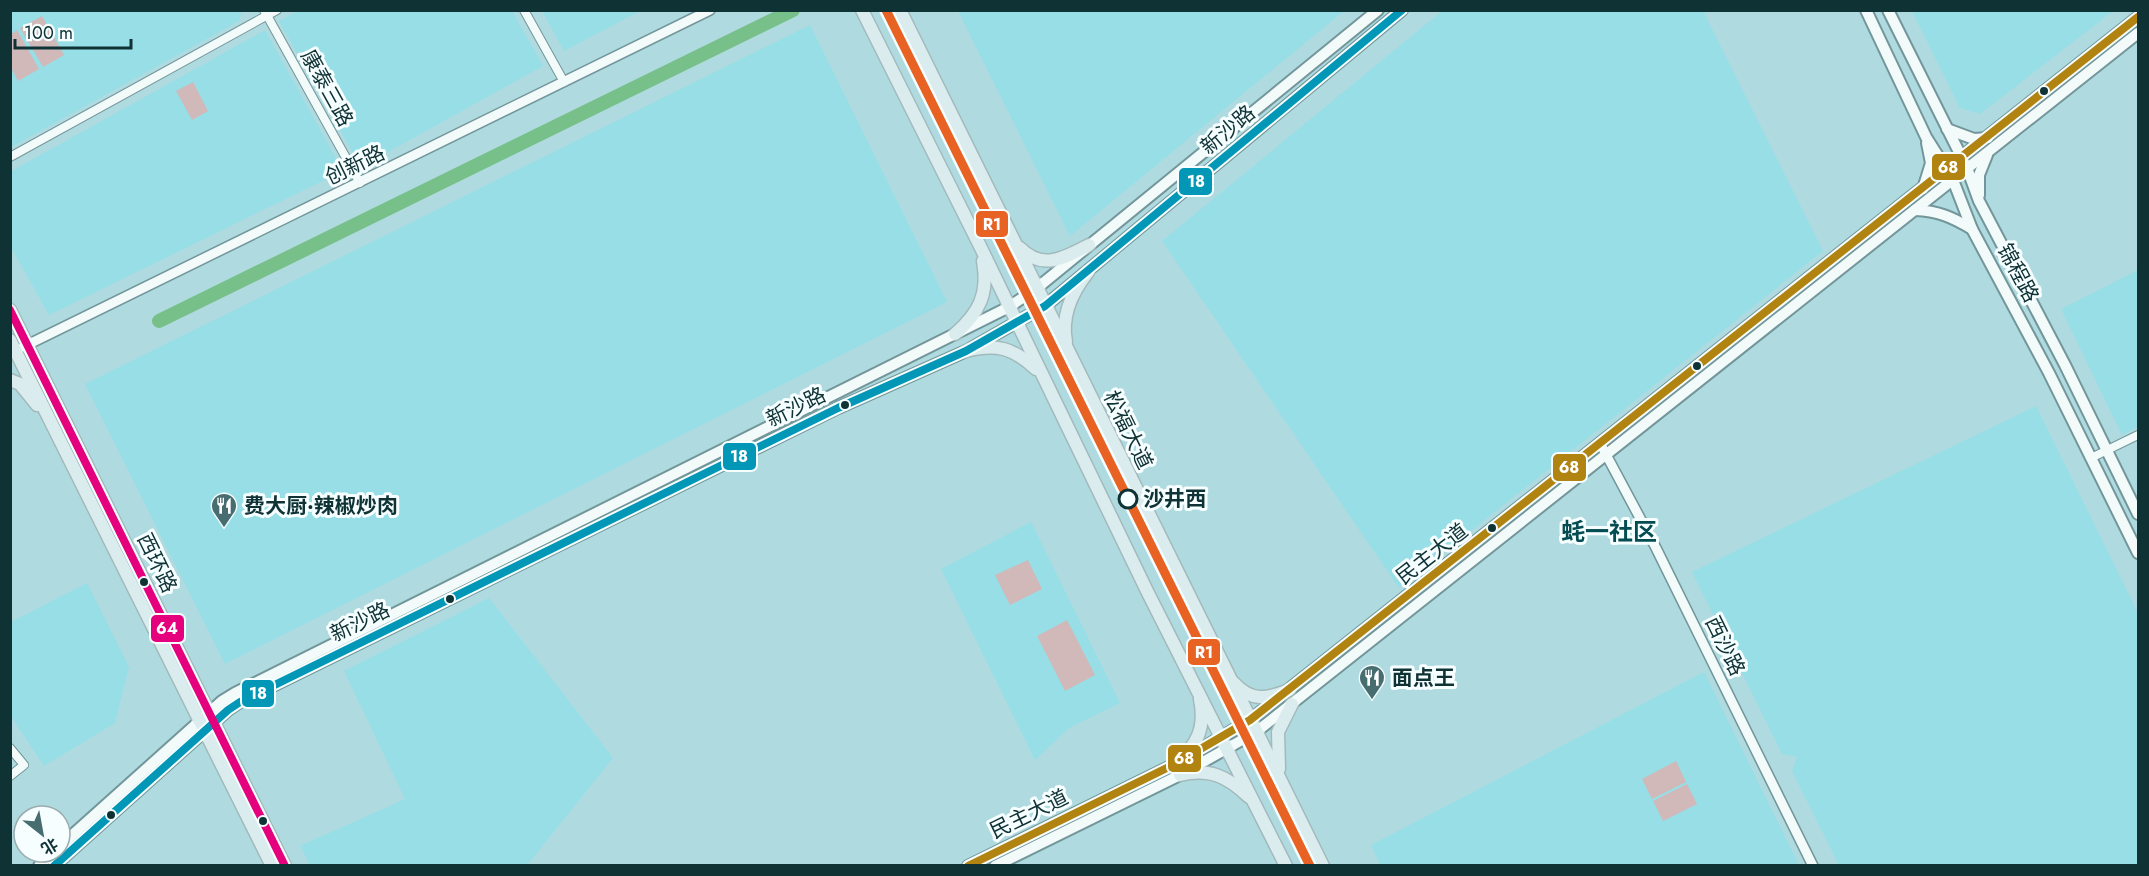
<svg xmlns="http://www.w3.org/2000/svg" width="2149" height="876" viewBox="0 0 2149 876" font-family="Jost,'Noto Sans SC',sans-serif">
<rect width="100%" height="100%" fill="#afdbe0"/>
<g fill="#97dee6">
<polygon points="11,11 242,11 239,21 11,147"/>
<polygon points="298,11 512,11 543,66 361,167 279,21"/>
<polygon points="542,11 640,11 564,51"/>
<polygon points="958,11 1344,11 1070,236"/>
<polygon points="1703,11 1823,251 1399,588 1162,241 1442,11"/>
<polygon points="1912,11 2113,11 1980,114 1960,108"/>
<polygon points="810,25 947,302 225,664 85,384"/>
<polygon points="265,30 343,171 49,315 11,247 10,172"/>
<polygon points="2138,270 2138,427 2122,435 2061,309"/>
<polygon points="2036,406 2138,613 2138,865 1839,865 1792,771 1797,757 1782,754 1692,572"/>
<polygon points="1031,522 1120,703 1069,728 1035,760 941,569"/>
<polygon points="87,583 129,667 115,723 44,766 11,716 11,622"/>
<polygon points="489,598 613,758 527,865 310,865 300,846 405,799 344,671"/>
<polygon points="1704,672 1799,865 1381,866 1371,845"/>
</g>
<g fill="#d0b9b8">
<polygon points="42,16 64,55 43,67 20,28"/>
<polygon points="17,30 39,69 18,81 11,68 11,34"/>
<polygon points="193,82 208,111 192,120 176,91"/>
<polygon points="1028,560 1042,589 1010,605 995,575"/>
<polygon points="1067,620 1095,675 1065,691 1037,636"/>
<polygon points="1676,761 1686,782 1652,799 1642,779"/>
<polygon points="1687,784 1697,804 1663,821 1653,801"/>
</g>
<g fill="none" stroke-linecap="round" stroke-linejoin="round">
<polyline stroke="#78c089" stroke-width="14" points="159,321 793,10"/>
<defs>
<g id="minor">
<polyline points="264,10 360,183"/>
<polyline points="524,10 564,82"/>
<polyline points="10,157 277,10"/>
<polyline points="2091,458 2138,435"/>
<polyline points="10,748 24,765 10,776"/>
</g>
<g id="tertiary">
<polyline points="23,347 710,10"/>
<polyline points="1601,445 1656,548 1813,866"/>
</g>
<g id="secondary">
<polyline points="1866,10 1926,137 1953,180 1972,229 2049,373 2138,553"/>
<polyline points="1888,10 1967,168 1979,201 2065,365 2138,514"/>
<polyline points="1947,129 1974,139 1988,138"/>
<polyline points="1923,189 1931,163 1927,143"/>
<polyline points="1979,195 1979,175 1987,155"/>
<path d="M1915 210C1938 211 1952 217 1972 229"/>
<polyline points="60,846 222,701 235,693 1009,307 1037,288 1378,10"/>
<polyline points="39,866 53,852"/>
<polyline points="54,866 228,710 240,702 838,408 966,351 1045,306 1402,10"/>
<polyline points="968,866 1175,764 1250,720 2138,17"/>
<polyline points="995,866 1180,775 1256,732 2138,33"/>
</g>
<g id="primary">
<polyline points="862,10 981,248 1147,591 1286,866"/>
<polyline points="900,10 1323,866"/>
<path d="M1020 248C1042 271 1064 258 1089 245"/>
<polyline points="10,310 285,866"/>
<path d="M955 334C979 313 989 294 983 261"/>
<polyline points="10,340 272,866"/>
<path d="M1066 342C1061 316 1072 292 1088 272"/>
<path d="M966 351C997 343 1013 348 1036 369"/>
<polyline points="10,380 20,384 37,405"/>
<path d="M1234 683C1251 702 1267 699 1289 690"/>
<path d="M1175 764C1197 746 1206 728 1200 699"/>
<polyline points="1279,769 1278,732 1292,704"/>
<path d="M1180 775C1210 768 1227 776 1249 797"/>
</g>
</defs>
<use href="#minor" stroke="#72969a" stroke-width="10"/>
<use href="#tertiary" stroke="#72969a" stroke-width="12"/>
<use href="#secondary" stroke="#72969a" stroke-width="14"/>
<use href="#primary" stroke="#a2babc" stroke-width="15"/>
<use href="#minor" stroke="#f3fafa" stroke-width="8"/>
<use href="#tertiary" stroke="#f3fafa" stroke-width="9"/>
<use href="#secondary" stroke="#f3fafa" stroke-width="10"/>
<use href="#primary" stroke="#dbecee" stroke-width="12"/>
<defs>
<polyline id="bus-1" points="968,866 1175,764 1250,720 2138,17"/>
<polyline id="bus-2" points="54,866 228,710 240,702 838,408 966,351 1045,306 1402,10"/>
<polyline id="bus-3" points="10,310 285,866"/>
</defs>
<use href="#bus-1" stroke="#f6feff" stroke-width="12"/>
<use href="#bus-2" stroke="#f6feff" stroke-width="12"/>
<use href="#bus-3" stroke="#f6feff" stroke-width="12"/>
<use href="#bus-1" stroke="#b18310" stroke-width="8"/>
<use href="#bus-2" stroke="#0297b7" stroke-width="8"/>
<use href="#bus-3" stroke="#e5007d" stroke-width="8"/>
<defs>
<polyline id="rail-1" points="886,10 1310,866"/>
</defs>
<use href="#rail-1" stroke="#f6feff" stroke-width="14"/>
<use href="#rail-1" stroke="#e76223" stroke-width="9"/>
</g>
<defs>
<symbol id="restaurant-pin" viewBox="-11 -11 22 30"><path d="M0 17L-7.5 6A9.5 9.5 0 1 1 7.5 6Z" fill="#476d71" stroke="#f6feff"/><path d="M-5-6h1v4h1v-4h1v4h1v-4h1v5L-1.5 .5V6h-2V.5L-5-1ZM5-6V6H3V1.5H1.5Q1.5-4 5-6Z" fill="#fff"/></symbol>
</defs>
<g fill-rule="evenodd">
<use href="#restaurant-pin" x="209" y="491" width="30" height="40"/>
<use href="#restaurant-pin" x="1357" y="663" width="30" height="40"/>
</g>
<g fill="#0f3235" stroke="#f6feff" stroke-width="2">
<circle cx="2044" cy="91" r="5"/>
<circle cx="1697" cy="366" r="5"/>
<circle cx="845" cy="405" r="5"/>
<circle cx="1492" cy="528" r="5"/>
<circle cx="144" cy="582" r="5"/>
<circle cx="450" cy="599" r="5"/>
<circle cx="111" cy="815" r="5"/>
<circle cx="263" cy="821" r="5"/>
</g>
<circle fill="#f6feff" stroke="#0f3235" stroke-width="3" cx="1128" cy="499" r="9"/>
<g text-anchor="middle" stroke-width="6" stroke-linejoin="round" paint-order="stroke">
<g font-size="21" fill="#0f3235" stroke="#f6feff">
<text transform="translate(327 88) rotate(61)" y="7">康泰三路</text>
<text transform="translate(1228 130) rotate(-40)" y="7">新沙路</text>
<text transform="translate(355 165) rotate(-26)" y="7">创新路</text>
<text transform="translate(2018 273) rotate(62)" y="7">锦程路</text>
<text transform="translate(796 407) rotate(-26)" y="7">新沙路</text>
<text transform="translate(1128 430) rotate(64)" y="7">松福大道</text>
<text transform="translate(1432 554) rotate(-38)" y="7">民主大道</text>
<text transform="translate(157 563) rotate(64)" y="7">西环路</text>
<text transform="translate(360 622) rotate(-26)" y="7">新沙路</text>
<text transform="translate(1725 646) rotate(64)" y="7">西沙路</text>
<text transform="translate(1029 814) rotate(-26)" y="7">民主大道</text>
</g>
<g font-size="21" font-weight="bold" fill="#0f3235" stroke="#f6feff" text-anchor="start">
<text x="1143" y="506">沙井西</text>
</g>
<g font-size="21" font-weight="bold" fill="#0f3235" stroke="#f6feff" text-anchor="start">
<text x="244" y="513">费大厨·辣椒炒肉</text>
<text x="1392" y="685">面点王</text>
</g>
<g font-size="24" font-weight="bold" fill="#034c52" stroke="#f6feff">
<text x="1609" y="540">蚝一社区</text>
</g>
</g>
<g stroke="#f6feff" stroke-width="2">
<rect x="1931" y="153" width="35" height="28" rx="6" fill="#b18310"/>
<rect x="1178" y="167" width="35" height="29" rx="6" fill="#0297b7"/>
<rect x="975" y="210" width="34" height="28" rx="6" fill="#e76223"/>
<rect x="722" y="442" width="35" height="29" rx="6" fill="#0297b7"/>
<rect x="1552" y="453" width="35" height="29" rx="6" fill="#b18310"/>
<rect x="150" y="614" width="35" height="29" rx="6" fill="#e5007d"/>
<rect x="1187" y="638" width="34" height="28" rx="6" fill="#e76223"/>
<rect x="241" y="679" width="34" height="29" rx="6" fill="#0297b7"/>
<rect x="1167" y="744" width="35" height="29" rx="6" fill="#b18310"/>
</g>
<g font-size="16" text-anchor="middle" font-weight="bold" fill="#fff">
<text x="1948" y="173">68</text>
<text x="1196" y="187">18</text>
<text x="992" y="230">R1</text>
<text x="739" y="462">18</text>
<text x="1569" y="473">68</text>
<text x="167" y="634">64</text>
<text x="1204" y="658">R1</text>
<text x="258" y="699">18</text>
<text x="1184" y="764">68</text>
</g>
<rect width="2149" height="876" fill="none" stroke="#0f3235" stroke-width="24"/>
<g transform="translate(42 834) rotate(149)"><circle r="28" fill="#f6feff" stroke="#9aacae" stroke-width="1.5"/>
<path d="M0-4.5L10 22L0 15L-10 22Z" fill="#476d71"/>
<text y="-9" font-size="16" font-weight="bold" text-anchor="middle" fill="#0f3235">北</text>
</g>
<path d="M15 39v9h116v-9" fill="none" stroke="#0f3235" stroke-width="3"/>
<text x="24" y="39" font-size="18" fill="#0f3235" stroke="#f6feff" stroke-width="4.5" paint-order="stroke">100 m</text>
</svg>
